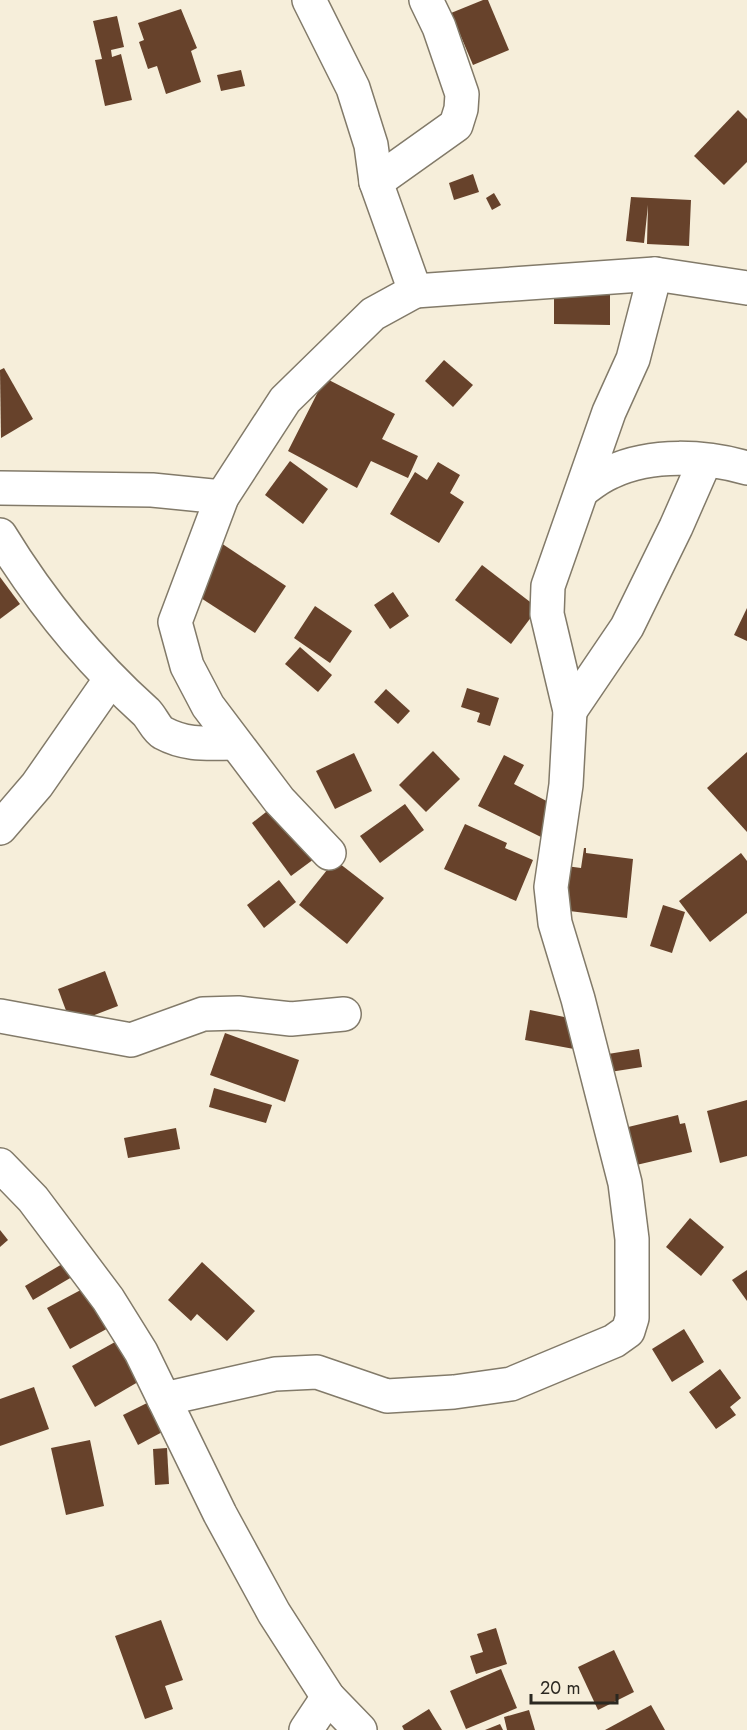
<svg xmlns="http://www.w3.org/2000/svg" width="747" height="1730" viewBox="0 0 747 1730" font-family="Jost,sans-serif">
<rect width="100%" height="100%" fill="#f6eeda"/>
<g fill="#67422b">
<polygon points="483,0 488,0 509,50 473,65 451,13"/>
<polygon points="181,9 197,48 191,51 201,82 166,94 157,66 148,69 139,42 144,40 138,23"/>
<polygon points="117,16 124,47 111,50 112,57 121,54 132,100 105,106 95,60 102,59 93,21"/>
<polygon points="241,70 245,86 221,91 217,75"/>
<polygon points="738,110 747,119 747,162 724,185 694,156"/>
<polygon points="473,174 479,192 454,200 449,183"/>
<polygon points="494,193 501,205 492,210 486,198"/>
<polygon points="631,197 691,200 689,246 647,244 648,205 644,243 626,241"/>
<polygon points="554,292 610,293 610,325 554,324"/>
<polygon points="444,360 473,385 453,407 425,381"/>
<polygon points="4,368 33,419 1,438 0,370"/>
<polygon points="325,378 395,414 382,439 418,456 408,478 371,461 357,488 288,451"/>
<polygon points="290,461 328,489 303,524 265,495"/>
<polygon points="438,462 460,475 450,493 464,502 439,543 390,514 415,472 427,480"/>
<polygon points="221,543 286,586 255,633 190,591"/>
<polygon points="482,565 538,608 511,644 455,600"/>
<polygon points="0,577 20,604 0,619"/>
<polygon points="393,592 409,616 390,629 374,605"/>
<polygon points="315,606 352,631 330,663 294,638"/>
<polygon points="747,608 747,641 734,635"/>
<polygon points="300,647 332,675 318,692 285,664"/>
<polygon points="467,688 499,698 490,726 477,722 480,713 461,707"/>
<polygon points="386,689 410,711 398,724 374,702"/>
<polygon points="433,751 460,779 426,812 399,785"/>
<polygon points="747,752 747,832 707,788"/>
<polygon points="354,753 372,791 335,809 316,771"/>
<polygon points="504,755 524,765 514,784 558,807 543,838 478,806"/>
<polygon points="405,804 424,830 380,863 360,836"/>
<polygon points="275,805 314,859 291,876 252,823"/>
<polygon points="465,824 507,843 505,848 533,860 516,901 444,869"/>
<polygon points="584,848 586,848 586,853 633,859 627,918 561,910 566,866 581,868"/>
<polygon points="741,853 747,861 747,913 710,942 679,901"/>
<polygon points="335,860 384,898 347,944 299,905"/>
<polygon points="279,880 296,902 264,928 247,905"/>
<polygon points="663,905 685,912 672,953 650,946"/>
<polygon points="105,971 118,1006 71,1024 58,989"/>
<polygon points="530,1010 579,1020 574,1049 525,1040"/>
<polygon points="225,1033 299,1060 285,1102 210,1075"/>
<polygon points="639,1049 642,1067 610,1072 608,1054"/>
<polygon points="214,1088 272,1105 266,1123 209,1107"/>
<polygon points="747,1100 747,1156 720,1163 707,1111"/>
<polygon points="678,1115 680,1124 685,1123 692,1152 632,1166 624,1128"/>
<polygon points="176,1128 180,1149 128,1158 124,1138"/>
<polygon points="690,1218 724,1247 701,1276 666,1247"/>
<polygon points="0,1230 8,1240 0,1247"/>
<polygon points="69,1260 77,1274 33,1300 25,1286"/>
<polygon points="202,1262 255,1311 227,1341 197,1314 191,1321 168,1300"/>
<polygon points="747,1270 747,1301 732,1280"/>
<polygon points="90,1285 112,1326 70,1349 47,1308"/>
<polygon points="684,1329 704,1362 672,1382 652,1349"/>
<polygon points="115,1342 138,1382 95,1407 72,1366"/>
<polygon points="720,1369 741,1398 730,1407 736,1415 716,1429 689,1392"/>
<polygon points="34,1387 49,1429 0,1446 0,1399"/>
<polygon points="151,1401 166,1430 138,1445 123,1415"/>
<polygon points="90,1440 104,1506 66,1515 51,1448"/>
<polygon points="167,1448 169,1484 155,1485 153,1449"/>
<polygon points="161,1620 183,1680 165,1686 173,1709 145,1719 115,1636"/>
<polygon points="496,1628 507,1664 476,1674 470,1656 483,1652 477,1634"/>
<polygon points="614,1650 634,1692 598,1710 578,1667"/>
<polygon points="501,1669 517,1708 466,1729 450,1691"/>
<polygon points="651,1705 665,1730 605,1730"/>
<polygon points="429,1709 442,1730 404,1730 402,1726"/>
<polygon points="529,1710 535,1730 507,1730 504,1717"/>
<polygon points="500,1724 503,1730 485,1730"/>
</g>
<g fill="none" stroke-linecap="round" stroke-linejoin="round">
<defs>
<g id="street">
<polyline points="309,0 353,88 371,145 376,182 415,291 655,274 747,288"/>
<polyline points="376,182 456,125 461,109 462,94 439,27 426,0"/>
<polyline points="0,488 152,490 222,497"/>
<path d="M584 489C592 483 601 476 611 472 652 453 705 456 747 468"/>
<path d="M0 535C41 602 88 660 146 712 152 718 156 729 163 733 187 746 209 743 235 743"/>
<polyline points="570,711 627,627 676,527 705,461"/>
<polyline points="0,828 37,785 110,680"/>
<polyline points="329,853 279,800 208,706 187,666 175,622 222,497 285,400 373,314 415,291"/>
<polyline points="0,1016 131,1040 203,1014 238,1013 291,1019 344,1014"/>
<polyline points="0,1165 33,1199 108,1299 141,1352 220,1514 274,1613 328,1697 360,1730"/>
<polyline points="164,1399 275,1374 317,1372 387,1396 454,1392 511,1384 614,1341 628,1331 632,1318 632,1239 625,1183 578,999 555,923 551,887 566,785 570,711 547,614 548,586 609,412 633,359 655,274"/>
<polyline points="306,1730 328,1697"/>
</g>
</defs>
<use href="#street" stroke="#827a69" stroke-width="36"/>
<use href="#street" stroke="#fff" stroke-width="33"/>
</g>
<path d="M531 1694v9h86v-9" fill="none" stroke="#2b2821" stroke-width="3"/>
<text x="540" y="1694" font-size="18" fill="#2b2821" stroke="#f6eeda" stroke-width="4.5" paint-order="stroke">20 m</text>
</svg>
